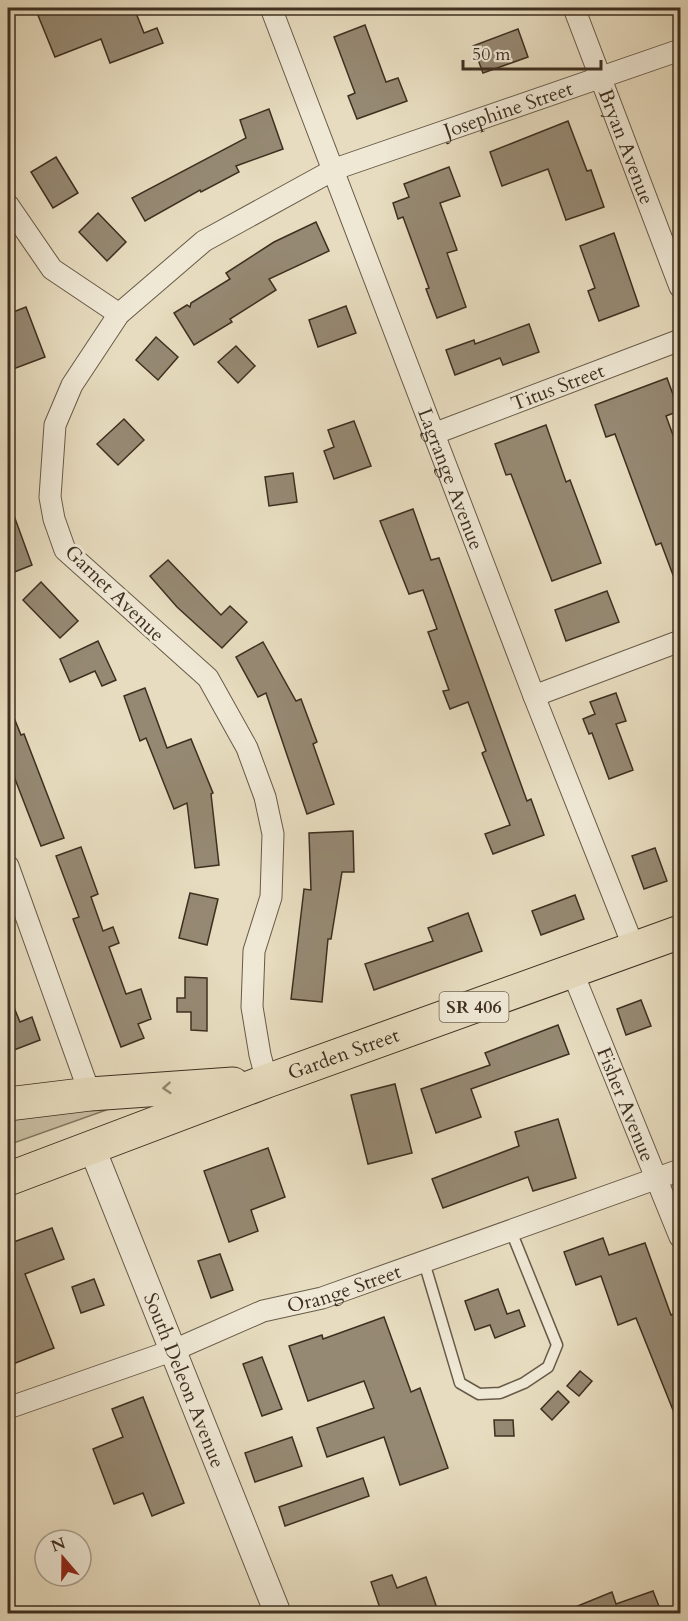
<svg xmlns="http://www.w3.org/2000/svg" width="688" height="1621" viewBox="0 0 688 1621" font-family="Cardo,serif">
<rect width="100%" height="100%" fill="#e7dcbf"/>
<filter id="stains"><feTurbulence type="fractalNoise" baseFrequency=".00333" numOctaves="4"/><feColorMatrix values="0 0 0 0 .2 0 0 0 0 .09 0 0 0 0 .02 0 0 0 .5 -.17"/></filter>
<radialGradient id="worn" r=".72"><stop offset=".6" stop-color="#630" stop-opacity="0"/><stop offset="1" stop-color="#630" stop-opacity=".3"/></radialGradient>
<polygon fill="#cabfa4" stroke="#847762" stroke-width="1.5" points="109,1109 8,1145 8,1116"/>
<g fill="#968973" stroke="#3e2f20" stroke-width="1.5">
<polygon points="35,8 134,8 144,33 157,28 163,43 110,63 101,39 55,57"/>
<polygon points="365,25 386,82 398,78 407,101 357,119 348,96 355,93 334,37"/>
<polygon points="518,29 528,57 483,73 473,46"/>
<polygon points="269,109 283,149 236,166 239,172 201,192 200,190 145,221 132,198 246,138 240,120"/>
<polygon points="568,121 587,171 591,170 604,207 566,220 548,169 502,186 490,152"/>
<polygon points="56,157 78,193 53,208 31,172"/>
<polygon points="449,167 460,196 440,203 457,250 447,253 466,307 437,318 426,289 429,288 403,217 398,219 393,203 409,197 404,184"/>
<polygon points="98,213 126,242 107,261 79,232"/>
<polygon points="316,222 329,251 269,279 276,290 230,319 232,322 194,345 174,313 187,305 190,307 191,303 230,279 226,273 274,242"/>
<polygon points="614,233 639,306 599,321 588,291 595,288 580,246"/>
<polygon points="346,306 356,333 318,347 309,320"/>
<polygon points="26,307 45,357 8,371 8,314"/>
<polygon points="529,324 539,352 503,365 500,358 455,375 446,350 474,340 475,344"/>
<polygon points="156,337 178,357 158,380 136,360"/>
<polygon points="236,346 255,366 238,383 218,362"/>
<polygon points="667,378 679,411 666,416 681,457 679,591 661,543 656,545 615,434 606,437 595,405"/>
<polygon points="124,419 144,440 118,465 97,444"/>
<polygon points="354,421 371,466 334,479 324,451 334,447 328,430"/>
<polygon points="546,425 566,482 570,480 601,563 552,581 511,474 506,475 495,444"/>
<polygon points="293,473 297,502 269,506 265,477"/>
<polygon points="9,502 32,565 12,573 8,561"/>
<polygon points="413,509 431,560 439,558 527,801 531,799 544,835 493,854 485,834 510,825 482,753 486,751 468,702 450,709 443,691 449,690 428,632 437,629 423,590 409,594 380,521"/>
<polygon points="168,560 221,615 230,606 247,622 222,648 177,607 150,576"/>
<polygon points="41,582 78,621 60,638 23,600"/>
<polygon points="607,591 619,622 566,641 555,610"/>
<polygon points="98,641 116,680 102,686 95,671 70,682 60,659"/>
<polygon points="263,642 296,701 301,699 317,742 313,744 334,804 307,814 266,693 258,697 236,657"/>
<polygon points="145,688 167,748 191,739 213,793 211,794 219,865 195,868 187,803 174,809 146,738 140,741 124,696"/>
<polygon points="616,693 626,721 616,724 633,770 609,779 592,733 589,734 583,719 595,714 590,702"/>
<polygon points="8,703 21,735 24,734 64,838 41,846 8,761"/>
<polygon points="353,831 354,872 342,872 331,939 328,939 322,1002 291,999 304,889 311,890 309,833"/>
<polygon points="81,847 98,894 91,897 103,931 113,927 119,943 109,947 126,994 141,989 151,1019 138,1024 144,1038 121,1047 73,919 79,917 56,856"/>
<polygon points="655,848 667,881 644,889 632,856"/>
<polygon points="190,893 218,899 207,945 179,938"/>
<polygon points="575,895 584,919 541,935 532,911"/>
<polygon points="468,913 482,951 374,990 365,964 433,941 428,928"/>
<polygon points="185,977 207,978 207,1031 191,1030 191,1012 177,1012 177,998 185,998"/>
<polygon points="8,993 20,1022 32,1017 40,1040 14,1050 8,1033"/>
<polygon points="641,1000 651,1026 626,1035 617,1009"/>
<polygon points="558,1025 569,1054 471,1089 481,1117 436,1133 421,1089 490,1065 485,1053"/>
<polygon points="395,1084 412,1153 368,1164 351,1095"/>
<polygon points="558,1119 576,1178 533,1191 528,1177 443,1208 432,1179 519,1146 515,1132"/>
<polygon points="268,1148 285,1197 251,1210 258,1231 229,1242 204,1171"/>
<polygon points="52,1228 64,1259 25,1274 54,1348 8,1366 8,1244"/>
<polygon points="603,1238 609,1255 645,1243 671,1315 681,1311 681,1430 636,1318 618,1325 601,1276 576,1285 564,1252"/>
<polygon points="220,1254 233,1290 211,1298 198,1261"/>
<polygon points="94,1279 104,1305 81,1313 72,1287"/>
<polygon points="498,1289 507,1314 519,1310 525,1326 495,1338 490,1325 475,1330 465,1301"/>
<polygon points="384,1317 411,1392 420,1388 448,1468 400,1485 384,1437 327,1457 317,1428 374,1408 364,1381 308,1401 289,1346 322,1335 323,1339"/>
<polygon points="262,1357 282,1409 262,1416 243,1364"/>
<polygon points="580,1371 592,1381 579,1396 567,1386"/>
<polygon points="558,1391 569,1402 552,1420 541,1409"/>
<polygon points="143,1397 184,1503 152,1516 143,1493 114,1504 93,1449 123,1437 112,1409"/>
<polygon points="494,1420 513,1420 514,1436 495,1436"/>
<polygon points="292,1437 302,1466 255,1482 245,1453"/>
<polygon points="363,1478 369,1496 285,1526 279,1507"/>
<polygon points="392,1575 397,1588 426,1577 438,1611 430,1614 382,1614 371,1582"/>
<polygon points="653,1591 662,1614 558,1614 612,1592 616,1604"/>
</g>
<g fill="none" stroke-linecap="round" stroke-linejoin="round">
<defs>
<polyline id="service" points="424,1262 460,1383 479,1394 500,1393 524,1383 548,1367 557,1345 511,1231"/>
<g id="minor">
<path id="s1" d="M271 8 534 696 634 948"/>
<path id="s2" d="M574 8 680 287"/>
<polyline points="8,205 52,269 119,314"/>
<path id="s3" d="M436 433 680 340"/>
<polyline points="534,696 680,641"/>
<polyline points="8,866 90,1094"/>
<path id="s4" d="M572 971 680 1237"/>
<path id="s5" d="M267 1081 260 1055 252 1007 254 951 271 897 273 834 265 797 247 748 208 678 65 550 54 519 50 497 55 425 72 385 119 314 204 241 335 169 680 50"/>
<path id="s6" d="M8 1408 174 1350 263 1311 322 1298 680 1170"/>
</g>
<g id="tertiary">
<path id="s7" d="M92 1148 278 1614"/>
</g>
<g id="primary">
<polyline points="8,1104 90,1094 233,1084"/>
<path id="s8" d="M8 1179 267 1081 680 932"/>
</g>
</defs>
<use href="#service" stroke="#685a48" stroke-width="13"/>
<use href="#minor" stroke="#685a48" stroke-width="23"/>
<use href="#tertiary" stroke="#685a48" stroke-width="28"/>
<use href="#primary" stroke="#3e2f20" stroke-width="35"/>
<use href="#service" stroke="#efe8d5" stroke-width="10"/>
<use href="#minor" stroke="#efe8d5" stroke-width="21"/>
<use href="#tertiary" stroke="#efe8d5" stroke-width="26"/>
<use href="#primary" stroke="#e7dcbf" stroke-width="33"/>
</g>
<defs><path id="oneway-chevron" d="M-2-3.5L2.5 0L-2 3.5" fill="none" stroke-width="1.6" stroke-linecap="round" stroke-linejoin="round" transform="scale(1.5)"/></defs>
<use stroke="#928670" href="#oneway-chevron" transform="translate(167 1088) rotate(176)"/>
<g text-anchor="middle" stroke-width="6" stroke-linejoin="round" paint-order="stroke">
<rect fill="#efe8d5" stroke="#736656" stroke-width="1.5" x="439.5" y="992" width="69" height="30" rx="4.5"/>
<g font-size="18" font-weight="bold" fill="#3e2f20">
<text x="474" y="1013">SR 406</text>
</g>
<g font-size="20" fill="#3e2f20" stroke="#efe8d5">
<text dy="7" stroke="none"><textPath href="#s5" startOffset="1314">Josephine Street</textPath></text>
<text dy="7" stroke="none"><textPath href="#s2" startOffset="148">Bryan Avenue</textPath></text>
<text dy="7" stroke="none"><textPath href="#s3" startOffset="130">Titus Street</textPath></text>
<text dy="7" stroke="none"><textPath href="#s1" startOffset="504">Lagrange Avenue</textPath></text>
<text transform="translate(115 593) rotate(44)" y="7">Garnet Avenue</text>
<text dy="7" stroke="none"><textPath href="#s8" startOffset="358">Garden Street</textPath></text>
<text dy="7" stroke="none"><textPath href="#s4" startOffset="144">Fisher Avenue</textPath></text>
<text dy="7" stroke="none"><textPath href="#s6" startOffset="357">Orange Street</textPath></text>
<text dy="7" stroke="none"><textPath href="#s7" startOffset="250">South Deleon Avenue</textPath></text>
</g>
</g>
<rect width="688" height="1621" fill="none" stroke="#e7dcbf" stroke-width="30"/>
<rect x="9" y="9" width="670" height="1603" fill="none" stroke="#3e2f20" stroke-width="3"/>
<rect x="15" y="15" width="658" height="1591" fill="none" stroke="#3e2f20" stroke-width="1.5"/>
<g transform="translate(63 1558) rotate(340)"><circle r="28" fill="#efe8d5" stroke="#a89e8d" stroke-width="1.5"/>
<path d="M0-4.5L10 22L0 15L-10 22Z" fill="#8f2418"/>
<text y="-9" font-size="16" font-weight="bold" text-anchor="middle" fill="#3e2f20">N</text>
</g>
<path d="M463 60v9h138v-9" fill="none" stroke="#3e2f20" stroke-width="3"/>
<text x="472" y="60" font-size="18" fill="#3e2f20" stroke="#efe8d5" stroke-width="4.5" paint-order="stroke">50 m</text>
<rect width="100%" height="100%" filter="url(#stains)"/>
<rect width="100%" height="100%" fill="url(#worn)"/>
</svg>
